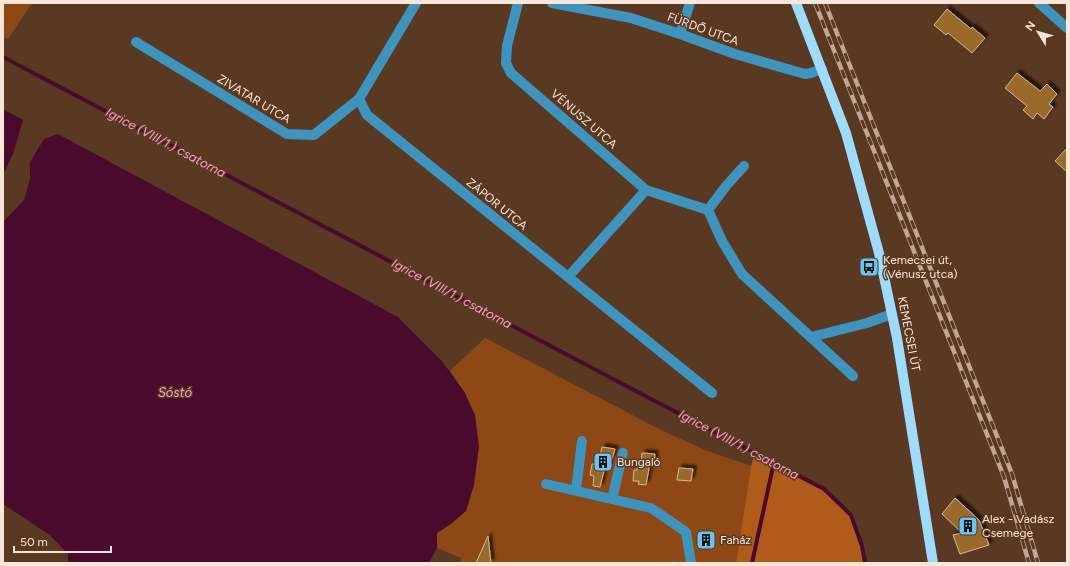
<svg xmlns="http://www.w3.org/2000/svg" width="1070" height="566" viewBox="0 0 1070 566" font-family="Figtree,sans-serif">
<defs>
<filter id="shadow"><feDropShadow dx="3.5" dy="-3.5" stdDeviation="1" flood-color="#0009"/></filter>
</defs>
<rect width="100%" height="100%" fill="#5a3923"/>
<g fill="#8d4815">
<polygon points="3,3 32,3 8,39 3,37"/>
<polygon points="485,338 659,429 705,450 751,466 736,563 461,563 461,558 437,548 437,533 452,523 465,393 450,371"/>
</g>
<polygon fill="#b05b19" points="755,453 824,489 851,515 862,546 865,563 736,563 751,466"/>
<g fill="#4a0a2d">
<polygon points="3,109 23,120 13,154 3,175"/>
<polygon points="58,134 398,317 442,361 465,393 475,415 479,446 474,485 466,511 452,523 437,533 437,548 429,563 68,563 68,554 51,536 3,504 3,222 24,200 30,179 30,162 44,139"/>
</g>
<g fill="none" stroke-linecap="round" stroke-linejoin="round">
<g stroke="#4a0a2d" stroke-width="4">
<polyline points="3,57 651,399 824,489 851,515 862,546 865,563"/>
<polyline points="752,563 774,462"/>
</g>
</g>
<g fill="#996b2a" stroke="#d4b793" filter="url(#shadow)">
<polygon points="947,9 971,29 972,27 985,38 972,53 948,33 946,35 934,25"/>
<polygon points="1017,73 1040,91 1047,84 1057,94 1049,104 1053,107 1044,119 1037,113 1033,119 1023,110 1027,106 1005,88"/>
<polygon points="1067,148 1067,172 1055,161"/>
<polygon points="602,447 615,449 612,459 609,459 608,467 605,467 600,487 593,486 594,476 590,475 592,464 596,464 597,456 600,456"/>
<polygon points="642,453 655,454 654,462 650,463 646,485 638,484 639,481 633,481 634,470 637,470 638,462 641,462"/>
<polygon points="679,468 693,469 691,481 677,480"/>
<polygon points="955,498 979,520 989,545 960,554 953,535 962,533 942,514"/>
<polygon points="488,536 491,563 476,563"/>
</g>
<g fill="none" stroke-linecap="round" stroke-linejoin="round">
<g stroke="#3f94bd" stroke-width="10">
<polyline points="518,3 507,46 506,63 511,73 646,190 708,210"/>
<polyline points="552,3 631,18 680,34 735,54 805,74 811,73 822,69"/>
<polyline points="1039,3 1067,28"/>
<polyline points="680,34 690,3"/>
<polyline points="136,42 287,134 314,135 359,99 416,3"/>
<polyline points="359,99 367,115 712,393"/>
<polyline points="744,166 726,186 708,210 722,241 742,274 853,376"/>
<polyline points="568,277 646,190"/>
<polyline points="811,337 867,323 892,314"/>
<polyline points="546,484 651,508 686,532 691,563"/>
<polyline points="576,490 582,441"/>
<polyline points="612,499 623,453"/>
</g>
<polyline stroke="#9edbfc" stroke-width="10" points="796,3 846,133 879,253 897,338 933,563"/>
<defs>
<g id="rail">
<polyline points="815,3 1004,477 1029,563"/>
<polyline points="825,3 1012,474 1038,563"/>
</g>
</defs>
<use href="#rail" stroke="#c0a695" stroke-width="4.5"/>
<use href="#rail" stroke="#5a3923" stroke-width="3" stroke-dasharray="9" stroke-linecap="butt"/>
</g>
<defs>
<symbol id="bus-square" viewBox="-11 -11 22 22"><rect x="-9" y="-9" width="18" height="18" rx="4" fill="#69c3f1" stroke="#5a3923"/><path d="M-5-6H5V4H4V6H2V4H-2V6H-4V4H-5ZM-3.5-4V0h7V-4ZM-3.5 1.2v1.5H-2V1.2ZM2 1.2v1.5H3.5V1.2Z" fill="#111"/></symbol>
<symbol id="building-square" viewBox="-11 -11 22 22"><rect x="-9" y="-9" width="18" height="18" rx="4" fill="#69c3f1" stroke="#5a3923"/><path d="M-4-6H4V6H1V3H-1V6H-4ZM-2.5-4.3h1.7v1.8h-1.7ZM.8-4.3h1.7v1.8H.8ZM-2.5-1h1.7V.8h-1.7ZM.8-1h1.7V.8H.8Z" fill="#111"/></symbol>
</defs>
<g fill-rule="evenodd">
<use href="#bus-square" x="858" y="256" width="22" height="22"/>
<use href="#building-square" x="592" y="451" width="22" height="22"/>
<use href="#building-square" x="957" y="515" width="22" height="22"/>
<use href="#building-square" x="695" y="529" width="22" height="22"/>
</g>
<g text-anchor="middle" stroke-width="3" stroke-linejoin="round" paint-order="stroke">
<g font-size="12" fill="#fce6d9" stroke="#5a3923">
<text transform="translate(703 29) rotate(20)" y="4">FÜRDŐ UTCA</text>
<text transform="translate(254 99) rotate(31)" y="4">ZIVATAR UTCA</text>
<text transform="translate(584 119) rotate(41)" y="4">VÉNUSZ UTCA</text>
<text transform="translate(497 204) rotate(39)" y="4">ZÁPOR UTCA</text>
<text transform="translate(909 334) rotate(79)" y="4">KEMECSEI ÚT</text>
</g>
<g font-size="12" fill="#fce6d9" stroke="#5a3923" text-anchor="start">
<text x="883" y="264">Kemecsei út,<tspan x="883" dy="14">(Vénusz utca)</tspan></text>
<text x="617" y="466">Bungaló</text>
<text x="982" y="523">Alex - Vadász<tspan x="982" dy="14">Csemege</tspan></text>
<text x="720" y="544">Faház</text>
</g>
<g font-size="13" font-style="italic" fill="#fa9fc6" stroke="#5a3923">
<text transform="translate(166 142) rotate(28)" y="5">Igrice (VIII/1.) csatorna</text>
<text transform="translate(452 293) rotate(28)" y="5">Igrice (VIII/1.) csatorna</text>
<text x="175" y="397">Sóstó</text>
<text transform="translate(739 444) rotate(28)" y="5">Igrice (VIII/1.) csatorna</text>
</g>
</g>
<rect width="1070" height="566" fill="none" stroke="#fce6d9" stroke-width="8"/>
<g transform="translate(1038 32) rotate(307)" stroke="#5a3923" stroke-width="3" paint-order="stroke">
<path d="M0-3L7 15L0 10L-7 15Z" fill="#fce6d9"/>
<text y="-6" font-size="11" font-weight="bold" text-anchor="middle" fill="#fce6d9">N</text>
</g>
<path d="M14 546v6h97v-6" fill="none" stroke="#fce6d9" stroke-width="2"/>
<text x="20" y="546" font-size="12" fill="#fce6d9" stroke="#5a3923" stroke-width="3" paint-order="stroke">50 m</text>
</svg>
